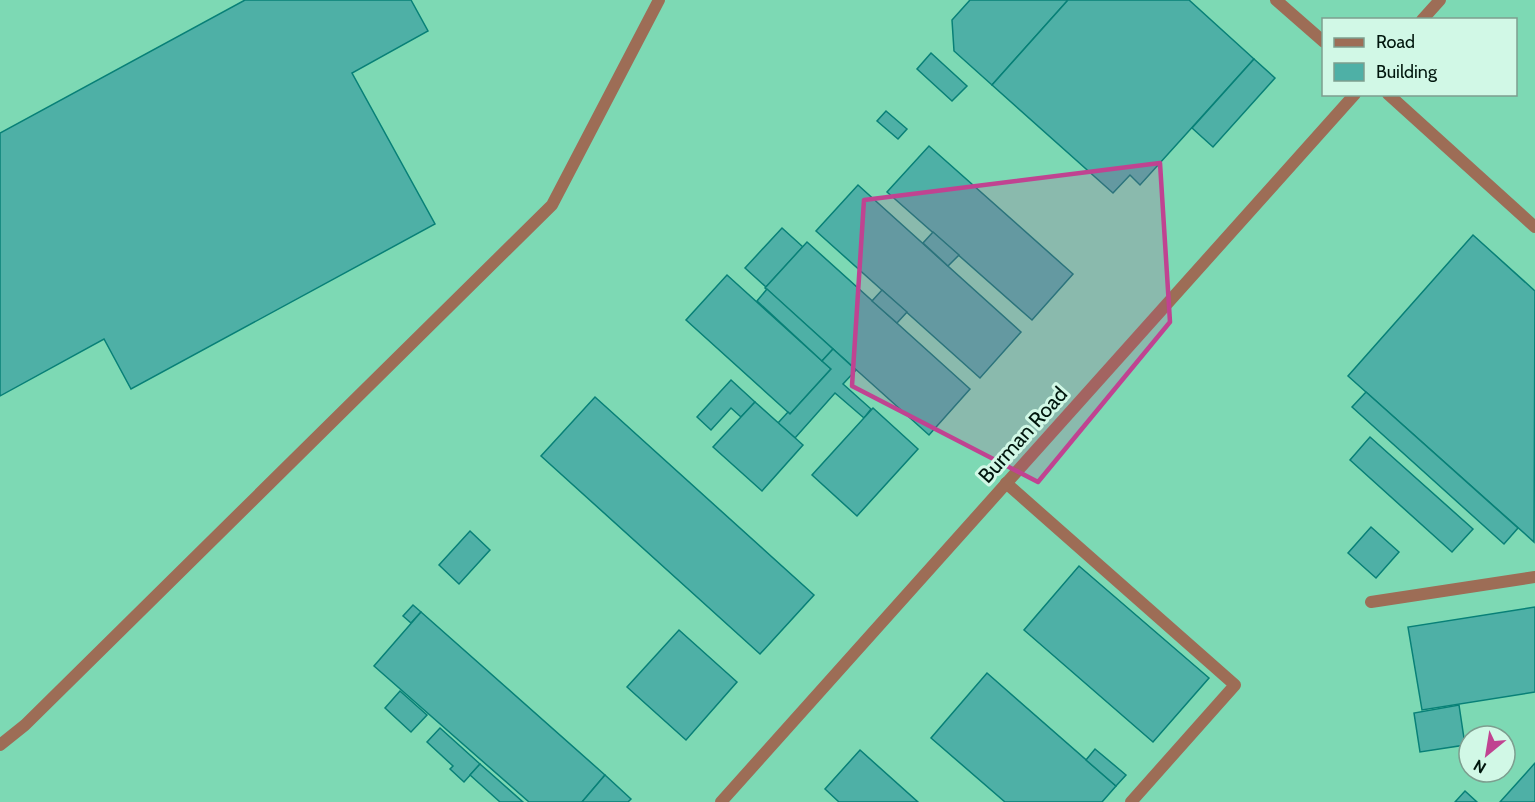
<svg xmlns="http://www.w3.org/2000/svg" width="1535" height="802" viewBox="0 0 1535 802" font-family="Cabin,sans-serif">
<rect width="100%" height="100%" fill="#90e1bf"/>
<path fill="#7dd9b4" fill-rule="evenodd" d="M0 0H1535V802H0ZM1324 20H1516V94H1324ZM1469 736H1505V772H1469Z"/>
<g fill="#4eb0a6" stroke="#088077" stroke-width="1.5">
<polygon points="245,0 411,0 428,31 352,73 435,224 131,389 104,339 0,396 0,133"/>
<polygon points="970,0 1068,0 992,85 954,51 952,20"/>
<polygon points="1068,0 1189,0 1254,59 1140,185 1130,175 1113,193 992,85"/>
<polygon points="931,53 967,86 952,101 917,69"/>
<polygon points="1254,59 1275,78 1213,147 1192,128"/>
<polygon points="886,111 907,129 898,139 877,121"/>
<polygon points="929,146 1073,274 1032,320 887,192"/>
<polygon points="858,185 1021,332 980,378 816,231"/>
<polygon points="782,228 803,247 766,287 745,268"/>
<polygon points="933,232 959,255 948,266 923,243"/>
<polygon points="1473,235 1535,291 1534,542 1348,376"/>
<polygon points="807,242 970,389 929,435 765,288"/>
<polygon points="727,275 831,369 790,414 686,320"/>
<polygon points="767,289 833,349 822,361 757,301"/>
<polygon points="882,290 907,312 897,323 872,301"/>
<polygon points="833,349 856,370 843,384 871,409 864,418 835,393 795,438 778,423 788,412 790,414 831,369 822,361"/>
<polygon points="731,380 755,402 741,417 731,408 711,430 697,417"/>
<polygon points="1366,392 1518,528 1504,544 1352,407"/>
<polygon points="595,397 814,595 760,654 541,456"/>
<polygon points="755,402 803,445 762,491 713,447"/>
<polygon points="873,408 918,449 857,516 812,475"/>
<polygon points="1370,437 1473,529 1452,552 1350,460"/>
<polygon points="1371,527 1399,552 1376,578 1348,553"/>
<polygon points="470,531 490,550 459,584 439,565"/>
<polygon points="1079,566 1209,678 1153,742 1024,630"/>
<polygon points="413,605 421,612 411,623 403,616"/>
<polygon points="1535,607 1535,692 1422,710 1408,627"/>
<polygon points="421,612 605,775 582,802 529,802 374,666"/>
<polygon points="679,630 737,682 686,740 627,687"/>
<polygon points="987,673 1116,786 1102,802 1005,802 931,738"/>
<polygon points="400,691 427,715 411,732 385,708"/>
<polygon points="1459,705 1465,745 1420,752 1414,713"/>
<polygon points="440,728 480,764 464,782 450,769 453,766 427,742"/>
<polygon points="1095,749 1126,775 1116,786 1086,760"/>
<polygon points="860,750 918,802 839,802 825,789"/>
<polygon points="1535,763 1535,802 1500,802"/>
<polygon points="480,764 523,802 500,802 470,775"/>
<polygon points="605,775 631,799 628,802 582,802"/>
<polygon points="1465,791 1477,802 1455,802"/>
</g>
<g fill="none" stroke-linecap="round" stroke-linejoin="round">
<g stroke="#9d6d56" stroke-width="12">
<polyline points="1006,483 1235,685 1131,802"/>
<polyline points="1371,602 1535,577"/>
<polyline points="0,745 25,725 552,205 659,0"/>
</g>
<g stroke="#9d6d56" stroke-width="12">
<polyline points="1276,0 1324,42"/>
<polyline points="1422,20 1440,0"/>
<polyline points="1388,94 1535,227"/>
<polyline points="721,802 1355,94"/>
</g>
</g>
<path fill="#c04391" fill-opacity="0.2" stroke="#c04391" stroke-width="4.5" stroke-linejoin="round" d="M1160 163 1170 322 1038 482 852 386 864 200Z"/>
<g text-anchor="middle" stroke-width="6" stroke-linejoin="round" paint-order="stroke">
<g font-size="21" fill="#00160d" stroke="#d1f8e6">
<text transform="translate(1023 435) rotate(-48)" y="7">Burman Road</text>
</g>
</g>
<rect x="1322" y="18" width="195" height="78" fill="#d1f8e6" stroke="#7d9e8f" stroke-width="1.5"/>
<rect x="1334" y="38" width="30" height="9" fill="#9d6d56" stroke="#7d9e8f" stroke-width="1.5"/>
<text x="1376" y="48" font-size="18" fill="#00160d">Road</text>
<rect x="1334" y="63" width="30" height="18" fill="#4eb0a6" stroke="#7d9e8f" stroke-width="1.5"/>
<text x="1376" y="78" font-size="18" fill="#00160d">Building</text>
<g transform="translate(1487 754) rotate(210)"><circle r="28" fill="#d1f8e6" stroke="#7d9e8f" stroke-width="1.5"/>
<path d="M0-4.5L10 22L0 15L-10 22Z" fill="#c04391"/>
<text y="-9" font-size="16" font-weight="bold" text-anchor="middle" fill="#00160d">N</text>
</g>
</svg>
